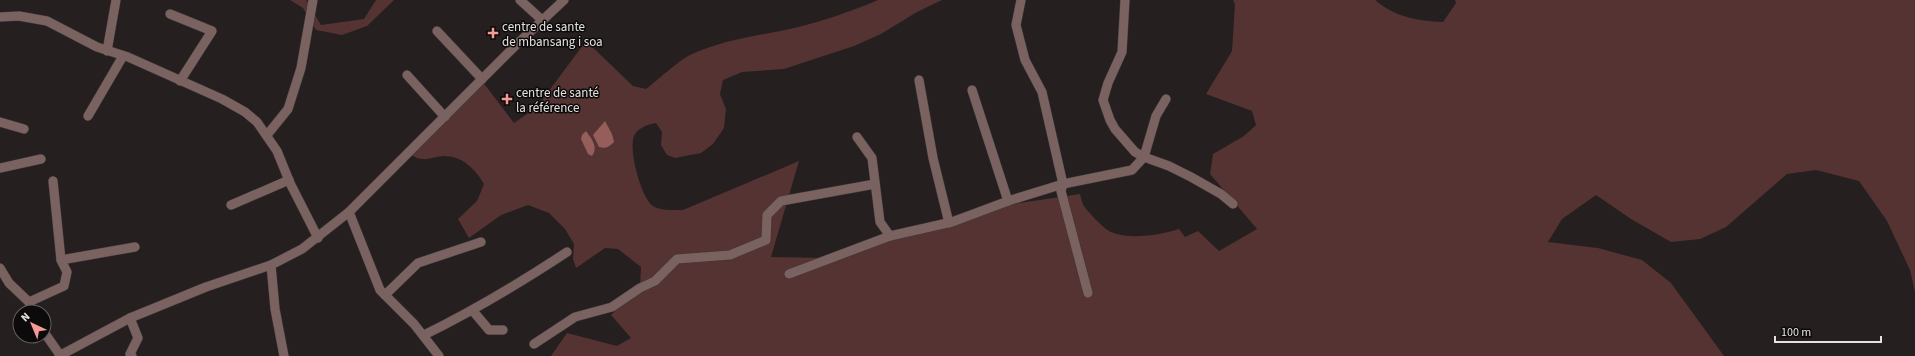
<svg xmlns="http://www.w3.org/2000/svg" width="1915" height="356" viewBox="0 0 1915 356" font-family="'Source Sans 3',sans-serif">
<rect width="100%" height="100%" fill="#251f1f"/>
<g fill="#543332">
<polygon points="290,0 306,0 321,25 364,19 376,0 394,0 367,26 342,35 316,30 303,8"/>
<path d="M878 0H942L917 12 881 34 854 46 784 69 742 72 723 80 720 94 726 109 724 128 713 144 701 153 675 158 667 155 661 145 662 132 656 123C649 124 640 127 635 134 627 146 641 198 653 206 661 211 674 210 683 210L799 161 771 257 827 258 972 210 1080 194C1081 198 1082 203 1084 206 1088 212 1105 230 1111 232 1130 240 1160 235 1179 229L1185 237 1198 231 1219 251 1257 229 1210 174 1213 154 1244 136 1256 125 1252 111 1206 94 1232 51 1235 4 1233 0H1375C1395 17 1418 21 1443 22L1456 3 1455 0H1915V292L1910 270 1887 221 1859 181 1816 170 1787 174 1726 227 1700 239 1671 242 1631 219 1596 195 1562 219 1548 242 1598 248 1642 260 1671 283 1724 356H551L567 333 617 346 631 338 611 315 640 287 641 267 618 249 605 248 576 268 573 259 574 244 565 229 549 213 528 205 501 215 469 238 458 219 477 201 484 184C475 169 463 156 444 156 437 156 429 160 422 159 417 159 412 155 407 153L482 81 514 123 537 107 586 41 633 86 646 89C658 80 678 61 690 55 722 40 756 36 790 29 820 22 850 12 878 0Z"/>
</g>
<g fill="#955e5b">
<path d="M605 121 612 134 614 142C609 147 606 149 599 147L593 135Z"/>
<path d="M586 131C591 138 599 147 592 156L588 154 581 139 582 135Z"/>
</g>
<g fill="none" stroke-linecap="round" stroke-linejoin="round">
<defs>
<g id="minor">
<polyline points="520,0 542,20"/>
<polyline points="1021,0 1016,25 1025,60 1042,92 1063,184 1061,191 1088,293"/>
<polyline points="1125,0 1122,52 1108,83 1103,100 1110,120 1115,129 1135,152 1144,157 1169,166 1191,177 1221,194 1233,204"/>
<polyline points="170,14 212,31 180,81"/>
<polyline points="0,17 19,16 47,21 97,47 128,57 222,99 245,112 257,122 277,151 290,183 318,238"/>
<polyline points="437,31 482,79"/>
<polyline points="107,51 116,0"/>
<polyline points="407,75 445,117"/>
<polyline points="919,80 933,158 949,223"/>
<polyline points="972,90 1008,201"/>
<polyline points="88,116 123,56"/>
<polyline points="0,122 24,129"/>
<polyline points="267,135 288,109 301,68 313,0"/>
<polyline points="857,137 872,158 880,222 890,236"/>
<polyline points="0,168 41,159"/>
<polyline points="231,205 289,180"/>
<polyline points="349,212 380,290 414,324 439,356"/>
<polyline points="61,260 135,247"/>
<polyline points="271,265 275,309 284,356"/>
<polyline points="0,268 9,283 29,302 32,312"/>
<polyline points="789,274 890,236 952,222 1011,200 1063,184 1132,170 1144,157 1156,116 1166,99"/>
<polyline points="385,295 418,263 481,242"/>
<polyline points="29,302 64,286 67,272 61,260 53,181"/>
<polyline points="473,311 489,330 503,330"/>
<polyline points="130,318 138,338 130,354 132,356"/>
<polyline points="44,332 60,355"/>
<path d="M424 335C475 310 520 283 567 252"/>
<polyline points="534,344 575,317 612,307 640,288 655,281 677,259 730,255 766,240 767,215 781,201 875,184"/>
<polyline points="59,356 130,318 206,287 271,265 302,249 349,212 515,46 564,0"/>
</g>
</defs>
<use href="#minor" stroke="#403a3a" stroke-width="10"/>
<use href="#minor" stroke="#7a6260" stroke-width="9"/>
</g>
<g fill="#f59b97" stroke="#0c0a0a" stroke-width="1.5">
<path d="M491 27h4v4h4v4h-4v4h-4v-4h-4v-4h4z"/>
<path d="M505 93h4v4h4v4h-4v4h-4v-4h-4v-4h4z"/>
</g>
<g text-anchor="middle" stroke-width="3" stroke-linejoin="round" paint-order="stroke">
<g font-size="13" fill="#e5e1e1" stroke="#0c0a0a" text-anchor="start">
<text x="502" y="31">centre de sante<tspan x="502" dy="15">de mbansang i soa</tspan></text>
<text x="516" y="97">centre de santé<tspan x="516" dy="15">la référence</tspan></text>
</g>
</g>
<g transform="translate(32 324) rotate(316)"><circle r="19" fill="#0c0a0a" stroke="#636060"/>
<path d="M0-3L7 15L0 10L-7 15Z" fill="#f59b97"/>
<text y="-6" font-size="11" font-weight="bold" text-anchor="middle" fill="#e5e1e1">N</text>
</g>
<path d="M1775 336v6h106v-6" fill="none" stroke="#e5e1e1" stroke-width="2"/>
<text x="1781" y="336" font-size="12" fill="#e5e1e1" stroke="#0c0a0a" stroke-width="3" paint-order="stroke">100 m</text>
</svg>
